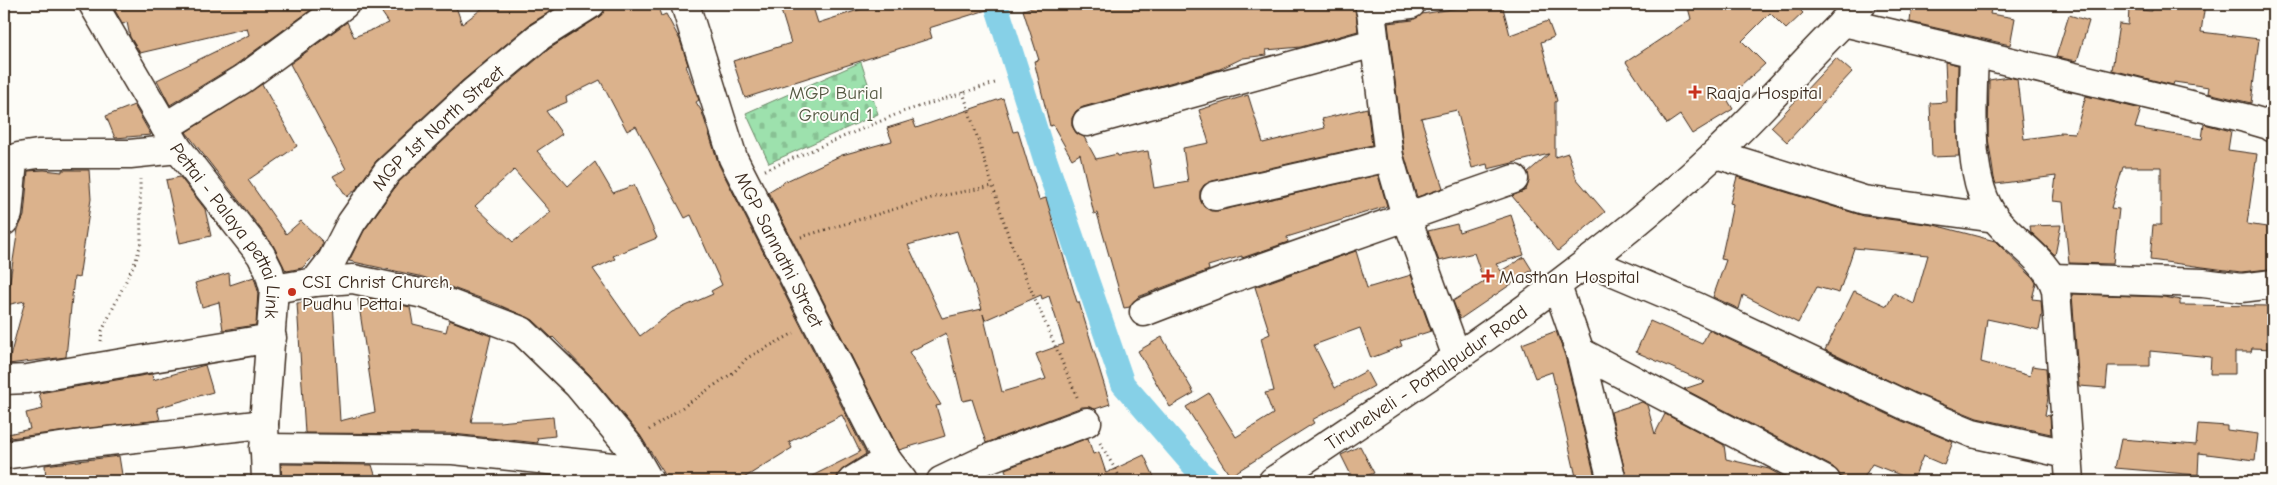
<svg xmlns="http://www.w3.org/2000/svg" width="2277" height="485" viewBox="0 0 2277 485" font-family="'Comic Neue',sans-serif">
<defs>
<pattern id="cemetery-stones" width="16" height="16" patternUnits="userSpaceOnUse" patternTransform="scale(1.25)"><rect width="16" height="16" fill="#9de1ad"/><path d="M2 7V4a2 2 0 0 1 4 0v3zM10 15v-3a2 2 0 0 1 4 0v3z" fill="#88c194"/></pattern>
</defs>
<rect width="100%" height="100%" fill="#fdfcf7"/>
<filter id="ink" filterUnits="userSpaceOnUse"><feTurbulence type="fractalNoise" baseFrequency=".02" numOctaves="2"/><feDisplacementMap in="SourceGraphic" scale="10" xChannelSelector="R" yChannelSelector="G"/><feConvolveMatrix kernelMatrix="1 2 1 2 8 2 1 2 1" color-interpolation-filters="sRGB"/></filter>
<g filter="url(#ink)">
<polygon fill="url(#cemetery-stones)" stroke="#6c8666" points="861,62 878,114 769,163 746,113"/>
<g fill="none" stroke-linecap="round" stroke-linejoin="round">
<polyline stroke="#86d0e7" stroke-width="24" points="996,4 1045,159 1123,384 1200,473 1210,481"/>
</g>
<g fill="#dbb28c" stroke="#3b2a1e" fill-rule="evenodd">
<polygon points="111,4 319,4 234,66 170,105 157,80 249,35 247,28 140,53 130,37 127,22 123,24"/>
<polygon points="376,4 455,4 462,24 488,4 562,4 530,24 461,82 376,161 356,189 347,197 333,176 346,169 290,64 347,22 354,37 389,23"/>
<path d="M610 4H657L661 16 666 14 680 40 688 65 686 66 699 100 696 102 702 112 719 165 866 454 844 468 838 474 836 481H802L860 452 842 415 789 442 792 448 739 481H669L640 435 590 375 553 337 552 338 533 320 499 305 423 277 349 261 364 231 399 182 482 105 549 49 599 17ZM600 80 627 131 636 126 685 218 691 215 722 285 711 291 713 294 672 312 640 336 593 269 615 259 613 256 657 238 634 185 613 193 595 162 568 186 537 151 562 134 546 111 567 102 566 97ZM514 170 551 212 513 242 475 206Z"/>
<polygon points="779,4 812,4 818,23 877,4 992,4 993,8 929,28 932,38 745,98 733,61 791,43"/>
<polygon points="1043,4 1079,4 1080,9 1100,4 1355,4 1358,31 1301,47 1266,50 1267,55 1243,58 1220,69 1083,107 1076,111 1072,118 1072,126 1076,133 1084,137 1096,159 1117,154 1118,156 1148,151 1154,188 1188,182 1183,148 1209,143 1199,110 1248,95 1263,143 1325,128 1322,119 1367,108 1372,145 1212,181 1204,185 1200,191 1200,199 1204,207 1211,211 1218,211 1378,175 1387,206 1287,237 1288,242 1242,258 1242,256 1208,266 1209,270 1138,297 1130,307 1124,308 1097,213 1094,214 1080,154 1072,159 1053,125 1050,126 1034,61 1039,60 1023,10"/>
<polygon points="1496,4 1502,4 1510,35 1548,21 1554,37 1541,42 1557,101 1555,102 1555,157 1568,153 1576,178 1605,212 1558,251 1512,196 1526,190 1529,181 1528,172 1549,154 1488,169 1487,164 1472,168 1457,110 1421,118 1443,188 1417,197 1404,154 1388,23 1413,20 1422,14 1470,6 1471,10"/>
<polygon points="1687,4 1794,4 1803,13 1786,29 1770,13 1742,41 1765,64 1727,99 1733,109 1692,134 1680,115 1667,124 1626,62 1691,19"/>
<polygon points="1912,4 1992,4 1990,14 2015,18 2010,45 1910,22"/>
<polygon points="2152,4 2205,4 2201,32 2259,39 2251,103 2208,93 2209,87 2174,82 2173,85 2112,70 2119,24 2128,25 2129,9 2151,11"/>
<polygon points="2069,15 2089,21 2077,61 2056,57"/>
<polygon points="1836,58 1852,72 1787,142 1771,127"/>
<polygon points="1945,62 1958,65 1957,116 1959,156 1932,157 1930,103 1947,102"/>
<polygon points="2008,77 2017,79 2024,139 2060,134 2060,132 2075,133 2086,96 2141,109 2135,128 2202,139 2204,124 2231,131 2228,150 2257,154 2247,224 2273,228 2269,269 2241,272 2150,260 2153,225 2161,225 2161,167 2123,167 2111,208 2119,209 2113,264 2069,263 2063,202 2053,201 2056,176 1996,184 1994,178 1988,138 1989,80"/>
<polygon points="262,84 297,146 248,180 286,234 301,221 323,242 320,250 302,268 287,271 285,269 273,245 186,132"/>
<path d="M1003 98 1013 132 1018 131 1039 200 1046 198 1077 302H1079L1110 404 1095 409 1089 407H1082L986 443 972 399 963 401 946 333 909 352 941 405 936 406 945 436 899 450 768 192 784 182 842 155 892 141 887 128 913 120 916 128ZM957 231 982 309 942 318 908 245ZM1041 295 1042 299 1049 296 1064 344 1036 354 1046 379 1002 392 983 314 985 320Z"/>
<polygon points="134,105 151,135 115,138 106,116"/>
<polygon points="44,170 62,172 62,170 89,170 91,199 79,278 74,277 66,357 8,364 25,301 6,305 18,229 24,216 28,171"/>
<polygon points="180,177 205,209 211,236 180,243 166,180"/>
<polygon points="1737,177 1864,216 1934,225 1995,241 2033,278 2036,283 2032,299 2041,300 2042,314 2039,330 1987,319 1981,362 2030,376 2032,366 2046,368 2048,398 2045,415 2050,416 2051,434 1977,418 1915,393 1825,350 1854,291 1887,306 1894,293 1914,304 1928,255 1854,248 1839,293 1817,287 1798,323 1743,295 1739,309 1713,297 1726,260 1721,259 1733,204 1730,203"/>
<polygon points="1511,215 1524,255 1496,264 1501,271 1524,257 1532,270 1460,319 1453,301 1484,282 1474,253 1439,261 1428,231 1457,224 1459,232"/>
<polygon points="2061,225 2055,255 2031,232 2030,226"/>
<polygon points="1356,251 1367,288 1411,275 1431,331 1400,341 1402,346 1371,358 1360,328 1314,345 1335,388 1366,371 1374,386 1312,420 1314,423 1230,476 1186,407 1209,393 1236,437 1273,414 1265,393 1274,391 1261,338 1270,334 1255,287"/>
<polygon points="229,273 230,285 254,277 258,291 256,325 223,330 219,302 202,307 195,283"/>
<polygon points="2072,294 2164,297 2180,300 2180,305 2273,306 2273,349 2252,348 2251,352 2235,352 2235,374 2210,374 2211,357 2150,351 2150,366 2108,366 2106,388 2079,386"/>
<polygon points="370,298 410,307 413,324 446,332 449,320 491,336 471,422 499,422 553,417 555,436 537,438 538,443 453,434 305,433 297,303 333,301 340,421 375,412 358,299"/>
<polygon points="1650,321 1702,344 1709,330 1902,421 1953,442 1944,465 1923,456 1913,480 1872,464 1862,481 1851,481 1840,476 1833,467 1684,389 1705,382 1636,352"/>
<polygon points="1556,331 1565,356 1596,481 1577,481 1552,372 1535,378 1522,344"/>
<polygon points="1162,337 1194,393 1170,407 1138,351"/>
<polygon points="205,365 213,392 157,408 160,420 9,438 8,434 30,429 26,413 43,409 39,393 152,374 153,380"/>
<polygon points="1642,402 1647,405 1655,434 1665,414 1724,445 1726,459 1769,469 1790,481 1627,481 1611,412"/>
<polygon points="2198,424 2227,426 2227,430 2258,434 2255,460 2199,453 2198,475 2115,468 2121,439 2196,445"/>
<polygon points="1088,438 1093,454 1099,452 1106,473 1144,455 1156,481 1008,481 1005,469"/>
<polygon points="1360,446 1374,473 1354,481 1341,455"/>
<polygon points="119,456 123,481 46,481 45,465"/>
<polygon points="281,464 372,465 377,481 282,481"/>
</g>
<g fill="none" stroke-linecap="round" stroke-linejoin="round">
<defs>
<g id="minor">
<path id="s1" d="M93 4 178 149 261 255 269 271 274 289 264 424 266 481"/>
<path id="s2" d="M685 4 733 158 887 460 903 481"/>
<polyline points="1370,4 1389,157 1406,216 1457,357"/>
<polyline points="1370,9 1411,4"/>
<path d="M1843 22 1974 53C1973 100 1965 179 1995 218 2014 243 2048 259 2056 290L2070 481"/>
<polyline points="1974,53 2245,118 2269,125 2273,128"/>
<polyline points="1087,122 1374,43"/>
<polyline points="165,127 243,79 345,4"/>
<polyline points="1716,154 1864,200 1995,218"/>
<polyline points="1215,196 1389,157"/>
<polyline points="4,221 8,214 13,162 18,157 38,154 130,154 178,149"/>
<polyline points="1588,261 1697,307 1909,407 1972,433 2067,454"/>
<polyline points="2053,278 2203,283 2241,288 2273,284"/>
<path id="s3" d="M315 282 332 260 351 223 387 172 472 93 540 36 591 4"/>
<polyline points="1557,286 1580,352 1612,481"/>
<polyline points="274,289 315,282 353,279 424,294 522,331 578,385 628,445 649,481"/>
<polyline points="1144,312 1227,280 1514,179"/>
<polyline points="1580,352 1826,481"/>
<polyline points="4,380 27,379 272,338"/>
<polyline points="264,448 453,450 641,470"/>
<polyline points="4,455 81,444 264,424"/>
<polyline points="852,481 887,460"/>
<polyline points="941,481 987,459 1087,422"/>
</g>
<g id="major">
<path id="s4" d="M1273 481C1425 379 1580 280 1715 154 1766 107 1811 52 1862 4"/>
</g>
</defs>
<use href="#minor" stroke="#3b2a1e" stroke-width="31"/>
<use href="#major" stroke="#3b2a1e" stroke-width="31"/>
<g stroke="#3b2a1e" stroke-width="3" stroke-dasharray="1 4" stroke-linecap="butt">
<polyline points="963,92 1010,241 1078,399"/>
<polyline points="765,170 902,112 995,83"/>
<polyline points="801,237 935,197 993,186"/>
<polyline points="101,341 102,331 136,260 141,243 140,179"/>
<polyline points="649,430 734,372 747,358 794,333"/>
<polyline points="1100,443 1122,481"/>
</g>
<use href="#minor" stroke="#fdfcf7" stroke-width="28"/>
<use href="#major" stroke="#fdfcf7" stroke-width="28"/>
</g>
</g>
<g fill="#c8321e" stroke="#fdfcf7" stroke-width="2">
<path d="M1692.5 84.5h5v5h5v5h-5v5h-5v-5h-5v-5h5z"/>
<path d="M1485.5 268.5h5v5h5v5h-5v5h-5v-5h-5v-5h5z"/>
<circle cx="292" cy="292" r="5"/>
</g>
<g text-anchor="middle" stroke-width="4" stroke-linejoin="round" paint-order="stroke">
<g font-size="19" fill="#545842" stroke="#fdfcf7">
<text x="836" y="99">MGP Burial<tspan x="836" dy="22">Ground 1</tspan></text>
</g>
<g font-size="19" fill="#3b2a1e" stroke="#fdfcf7" text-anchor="start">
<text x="1706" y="99">Raaja Hospital</text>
<text x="1499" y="283">Masthan Hospital</text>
<text x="302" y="288">CSI Christ Church,<tspan x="302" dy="22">Pudhu Pettai</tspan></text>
</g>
<g font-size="19" fill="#3b2a1e" stroke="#fdfcf7">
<text dy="7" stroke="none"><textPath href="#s3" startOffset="199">MGP 1st North Street</textPath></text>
<text dy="7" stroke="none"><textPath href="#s1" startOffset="266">Pettai - Palaya pettai Link</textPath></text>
<text dy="7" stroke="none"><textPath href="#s2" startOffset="264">MGP Sannathi Street</textPath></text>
<text dy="7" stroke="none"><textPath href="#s4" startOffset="185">Tirunelveli - Pottalpudur Road</textPath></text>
</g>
</g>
<rect width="2277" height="485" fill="none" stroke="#fdfcf7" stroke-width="20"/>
<rect x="10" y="10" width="2257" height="465" fill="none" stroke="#3b2a1e" stroke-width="2" filter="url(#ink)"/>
</svg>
